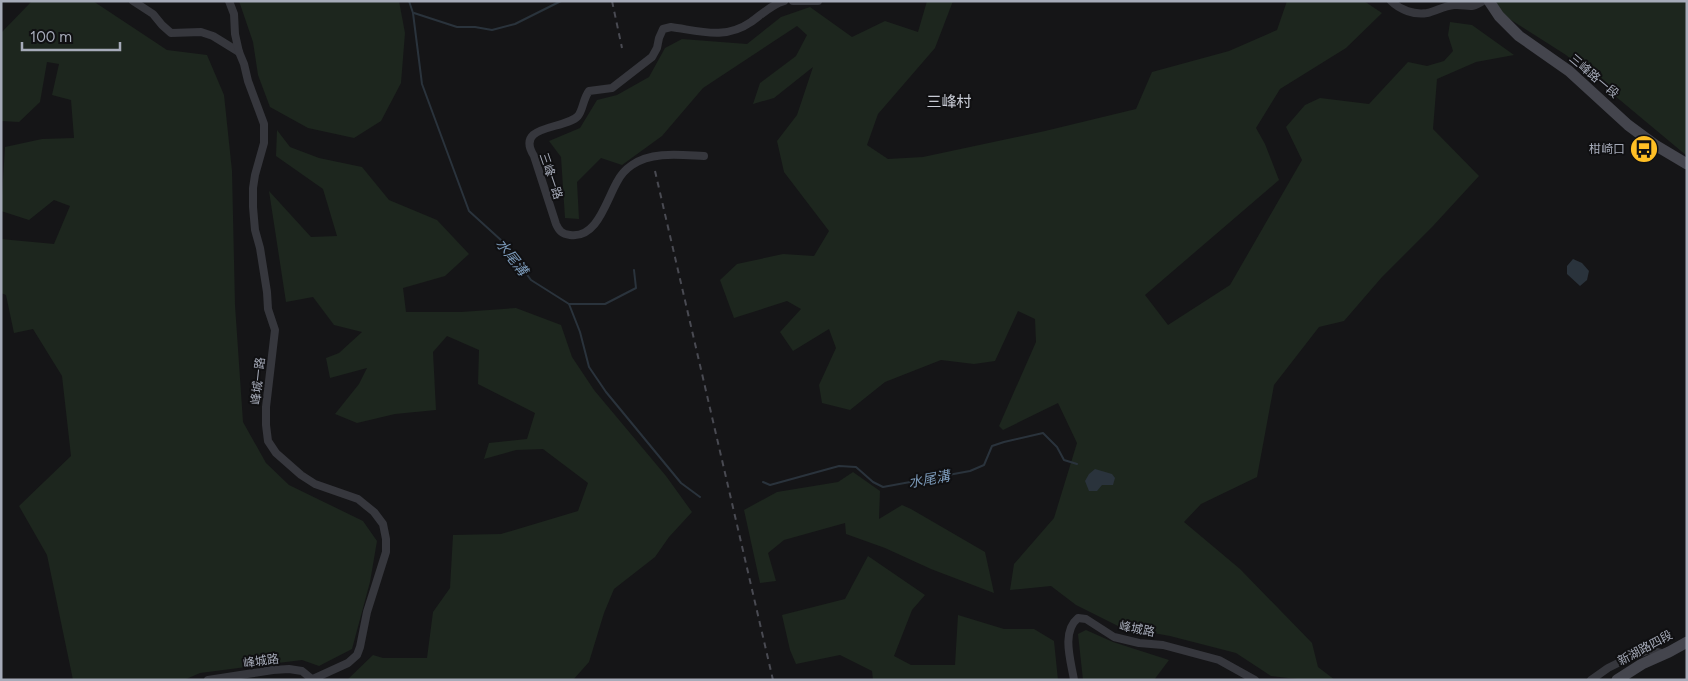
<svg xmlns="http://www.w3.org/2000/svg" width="1688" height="681" viewBox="0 0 1688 681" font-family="Figtree,'Noto Sans TC',sans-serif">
<rect width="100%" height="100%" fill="#151517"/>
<g fill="#1d261e">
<polygon points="32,1 93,1 167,50 207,55 224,95 232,171 235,305 243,422 266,463 289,485 363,521 377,541 370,582 352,649 319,666 302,660 200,673 184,680 73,680 47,555 19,506 71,456 62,376 33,329 14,333 6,295 1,293 1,239 54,244 70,206 54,200 29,220 1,211 5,147 42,139 74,138 71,100 52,95 59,64 47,62 40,102 19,122 1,121 1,33"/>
<polygon points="239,1 399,1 405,33 401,83 381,121 354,138 308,128 270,107 258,75 253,42"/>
<polygon points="927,1 953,1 935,48 878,114 867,145 888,159 923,157 1045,131 1136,109 1152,72 1229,51 1277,30 1287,1 1364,1 1382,13 1346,48 1280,89 1256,128 1265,144 1279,180 1145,295 1168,325 1230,285 1302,160 1286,127 1305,105 1320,98 1369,104 1408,62 1427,66 1444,61 1453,51 1448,35 1450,22 1472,25 1514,55 1476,62 1437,79 1433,129 1479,176 1433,226 1382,277 1344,321 1319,327 1274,385 1257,477 1201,504 1184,522 1240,569 1312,643 1318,667 1335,680 1305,680 1271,676 1236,653 1170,636 1120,627 1076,605 1051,586 1010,590 1014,564 1054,518 1077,443 1058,403 1003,430 999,426 1036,342 1035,319 1018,311 995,361 974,364 941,360 885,382 850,410 822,403 819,385 836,348 829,329 793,351 780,332 801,309 787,301 734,318 720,280 737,264 783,254 814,256 829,231 784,172 777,141 797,115 813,67 774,98 753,104 760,83 796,56 807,35 797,26 703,88 662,136 622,165 601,158 577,182 579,219 565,218 561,157 549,141 580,128 597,100 617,95 649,77 665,48 682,39 747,44 781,17 810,7 852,37 885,21 918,32"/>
<polygon points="1496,1 1687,1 1687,156 1566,55 1500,13"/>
<polygon points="277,130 290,147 319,158 362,167 389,200 437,220 469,254 445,276 403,288 406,312 461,312 516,308 561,325 572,357 594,390 666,476 692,512 669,537 655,557 614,589 604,613 589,662 573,680 347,680 373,655 383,658 427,658 433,612 450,588 453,535 501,534 578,511 588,483 543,449 516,450 484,459 489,443 527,439 535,413 478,384 479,350 447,336 433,352 436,410 395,414 357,423 335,414 359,384 367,368 330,378 326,358 339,353 362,332 334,325 313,297 286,302 269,191 311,237 337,236 323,189 276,156"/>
<polygon points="853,472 880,491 879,519 902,505 911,509 985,552 994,593 931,569 885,548 846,534 845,523 784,540 768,553 776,581 760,583 744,510 777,492 838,482"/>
<polygon points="868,556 925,595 912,610 894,656 911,665 955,665 958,615 1004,629 1034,629 1054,641 1058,680 873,680 872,671 840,655 796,664 790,650 782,615 845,599"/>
<polygon points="1086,630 1113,642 1169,660 1154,680 1083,680 1078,634"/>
</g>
<g fill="#2a333c">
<polygon points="1573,259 1582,263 1589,271 1587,280 1580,286 1567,274 1567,266"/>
<polygon points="1095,469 1112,474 1115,478 1113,485 1102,485 1097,491 1089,491 1085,481 1089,474"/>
</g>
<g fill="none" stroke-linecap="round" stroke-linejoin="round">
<g stroke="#2a333c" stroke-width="2">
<polyline points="409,1 413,13 422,84 469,211 502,241 531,280 569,304 580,332 589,367 606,392 681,483 700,497"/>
<polyline points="414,13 457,27 475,27 492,30 515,24 561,1"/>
<polyline points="569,304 605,304 636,288 634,270"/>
<polyline points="763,482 770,485 839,466 856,467 873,482 883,487 970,471 984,465 992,446 1004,442 1043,433 1057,447 1064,460 1077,464"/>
</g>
<g stroke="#36373d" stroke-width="8">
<polyline points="133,1 153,14 162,25 171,33 201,32 213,36 239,52"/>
<polyline points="229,1 234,14 235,34 239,52 244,64 248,81 264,124 264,143 255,175 253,188 253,207 255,230 260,248 267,292 268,309 275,330 266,407 266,425 268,441 276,453 301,475 315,484 358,499 374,512 383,524 386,539 386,552 367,612 360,647 357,655 348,663 313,679"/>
<polyline points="793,1 818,1"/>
<path d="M1391 1C1400 10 1414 15 1427 13 1436 11 1444 6 1454 5 1468 4 1470 10 1483 1"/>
<path d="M704 156C681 155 652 151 632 165 626 169 620 176 617 182 606 201 597 239 570 235 562 234 559 231 556 224L534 156C514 124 565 130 578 116 583 110 583 99 589 91L612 88 652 57 657 48 659 38 663 29 671 27C700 31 725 40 751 22 761 15 772 4 784 1"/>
<polyline points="208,680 273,670 289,669 302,671 313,680"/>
<path d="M1074 680C1071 661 1061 632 1078 618L1086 619 1114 637 1139 643 1163 645 1219 660 1255 680"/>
<polyline points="1591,680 1608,668 1626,659 1649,650 1665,654"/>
</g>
<g stroke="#44454d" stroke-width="11">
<polyline points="1489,1 1499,16 1519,36 1569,71 1628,125 1655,145 1687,164"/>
<polyline points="1617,680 1642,664 1669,652 1687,642"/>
</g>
<g stroke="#494a52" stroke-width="2" stroke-dasharray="6 5" stroke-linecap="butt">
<polyline points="612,1 622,48"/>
<polyline points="655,171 773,680"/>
</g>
</g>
<defs>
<symbol id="bus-disc" viewBox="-11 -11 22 22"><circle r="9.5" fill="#ffbf25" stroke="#101012"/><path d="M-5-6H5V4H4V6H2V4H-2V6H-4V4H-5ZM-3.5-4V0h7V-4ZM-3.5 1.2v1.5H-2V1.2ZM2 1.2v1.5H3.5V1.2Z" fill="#111"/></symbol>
</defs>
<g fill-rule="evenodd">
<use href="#bus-disc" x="1628" y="133" width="32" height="32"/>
</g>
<g text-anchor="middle" stroke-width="4" stroke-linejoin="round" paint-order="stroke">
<g font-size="12" fill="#a6abb9" stroke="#101012">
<text transform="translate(1594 76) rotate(40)" y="4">三峰路一段</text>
<text transform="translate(551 176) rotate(71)" y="4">三峰一路</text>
<text transform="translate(258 381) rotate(-84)" y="4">峰城一路</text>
<text transform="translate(1137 629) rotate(11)" y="4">峰城路</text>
<text transform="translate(1645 648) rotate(-28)" y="4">新湖路四段</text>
<text transform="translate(261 661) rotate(-8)" y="4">峰城路</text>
</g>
<g font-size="12" fill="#a6abb9" stroke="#101012" text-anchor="end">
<text x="1625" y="153">柑崎口</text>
</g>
<g font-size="14" font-style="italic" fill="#7a98b7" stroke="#101012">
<text transform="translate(512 257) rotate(52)" y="5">水尾溝</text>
<text transform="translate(929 479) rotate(-10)" y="5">水尾溝</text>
</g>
<g font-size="15" fill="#c7cad4" stroke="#101012">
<text x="949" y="107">三峰村</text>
</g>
</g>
<rect width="1688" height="681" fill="none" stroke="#a6abb9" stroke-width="5"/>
<path d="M22 42v8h98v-8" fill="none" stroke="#a6abb9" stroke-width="2.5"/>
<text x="30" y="42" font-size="15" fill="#a6abb9" stroke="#101012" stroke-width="4" paint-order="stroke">100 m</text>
</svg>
